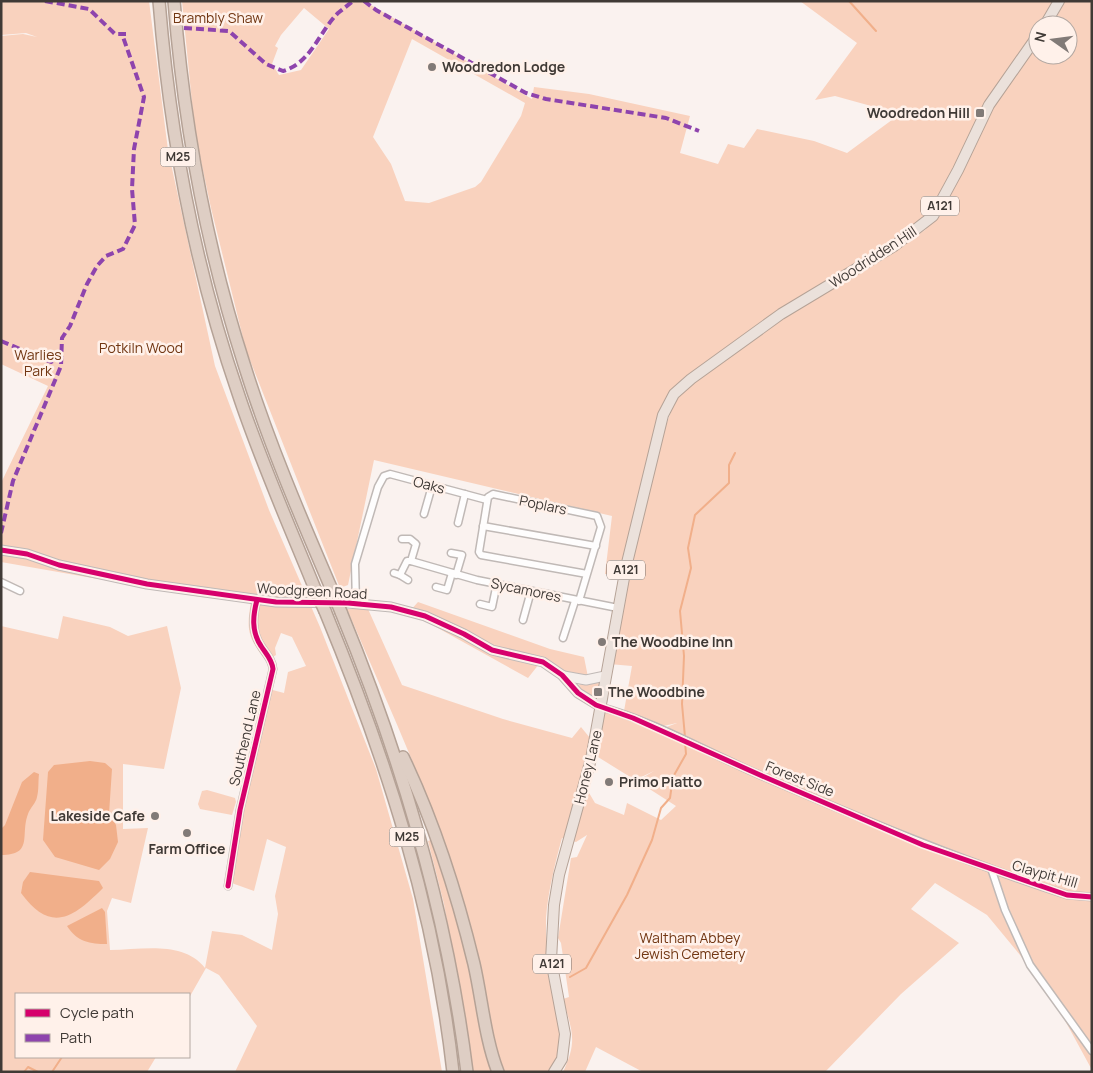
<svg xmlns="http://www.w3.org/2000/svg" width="1093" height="1073" viewBox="0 0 1093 1073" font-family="Manrope,sans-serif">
<rect width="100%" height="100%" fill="#faf2ef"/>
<g fill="#f9d2be" fill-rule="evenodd">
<path d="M1 1H149L168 150 215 366 269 510 320 627 376 769 413 899 442 1072H235L257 1026 219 975 206 968 189 998V994H16V1057H156L147 1072H1V626L58 639 63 616 110 627 128 636 167 626 181 688 164 769 123 764V829L148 828 131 903 112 898 107 911 110 950C141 950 183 940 205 968L212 931 242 935 272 950 278 914 275 896 286 847 267 839 254 891 226 881 265 688 284 693 288 672 306 666 292 637 281 633 275 648 276 655 266 661C248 637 246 631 251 602L201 597 1 562V483L48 386 1 364V36L23 34 37 37 26 33 1 35Z"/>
<path d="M182 1H364L532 99 534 87 589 94 690 116 680 153 718 164 728 144 744 148 757 129 814 141 847 153 900 114 835 96 815 100 857 43 800 1H1058L1043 25H1038V32L987 103 928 218 673 392 624 564 620 561 621 575 605 574 612 516 374 460 348 585 340 588 246 350 211 208 195 133ZM304 8 329 29 301 70 279 75 272 64 278 48 275 46 281 35ZM412 39 525 103 521 116 481 182 475 187 429 203 405 201 391 164 373 137Z"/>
<path d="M1065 1H1092V1070L1062 1015 1020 955 987 915 935 883 911 909 959 943 901 994 825 1072H643L596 1047 585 1072H563C578 1041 572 1031 563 999L569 997 561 943 558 938 571 858 577 857 587 835 576 842 562 838C555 863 548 892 546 918 546 936 546 954 548 972 551 1002 574 1046 548 1072H503C484 1009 477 943 457 880 427 788 385 698 347 609H368L402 685 503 719 572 738 581 727 590 738 582 781 595 803 624 815 627 803 661 820 676 806 637 781 654 771 635 780 598 757 604 710 656 731 677 723 659 727 624 711 632 666 609 664 659 445 674 403 680 395 702 375 800 307 859 273 925 230 947 202 990 111 1038 44V55H1068V25H1052Z"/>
<polygon points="418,602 550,649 584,657 588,677 563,675 543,659 528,678 409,612"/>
<polygon points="599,682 597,700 584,694 575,685"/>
<polygon points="207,790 235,798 236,802 232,815 200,809 198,804 202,791"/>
<path d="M433 839C460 915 476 993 492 1072H473L444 904 428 841Z"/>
</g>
<g fill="#f1af8a">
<polygon points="90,761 105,763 112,769 109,814 116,825 118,842 110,859 99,870 55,857 43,840 48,772 54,765"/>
<path d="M34 772 39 774C38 782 39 790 37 797 36 803 30 808 28 814 20 835 34 855 1 855V829L5 825 22 782Z"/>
<path d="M30 872 99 881 103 888C73 918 51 934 21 893L23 882Z"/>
<path d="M102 908 105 912 107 944C90 944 77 942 67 926Z"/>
</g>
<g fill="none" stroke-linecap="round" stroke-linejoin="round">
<g stroke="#f1af8a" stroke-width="2">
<polyline points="849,1 876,31"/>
<polyline points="685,737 682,704 684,656 680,611 691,568 688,548 695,515 729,483 729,465 735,453"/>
<polyline points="570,977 586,968 627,895 652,840 661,808 670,798 673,777 686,754 685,742"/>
<polyline points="24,1072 28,1067 38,1072"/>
<polyline points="52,1072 62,1057"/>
</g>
<defs>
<g id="street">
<polyline points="424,514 432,486"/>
<polyline points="458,523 465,494"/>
<polyline points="483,526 596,546"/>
<polyline points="402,539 410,539 416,544 411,561"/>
<polyline points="451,553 462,555 456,575"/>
<polyline points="411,561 477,580 618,608"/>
<polyline points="394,573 400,575 407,561 411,561"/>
<polyline points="400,575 408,580"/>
<polyline points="1,582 20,591"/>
<polyline points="436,587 447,590 452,573"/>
<polyline points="579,601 601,527 597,516 493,494 488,497 479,552 481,555 587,574"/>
<polyline points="356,604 355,564 378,487 384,476 390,474 487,500"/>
<polyline points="480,604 492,607 497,583"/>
<polyline points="523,620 531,591"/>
<polyline points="563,638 575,601"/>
<path d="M601 707C656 722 708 753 760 775 862 819 962 861 1067 895L1092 897"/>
<polyline points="992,871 1005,910 1030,965 1092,1051"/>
<path d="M228 886 240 810 273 669C272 659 266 654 261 646 251 631 253 615 257 600"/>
</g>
<g id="secondary">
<polyline points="1,550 27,554 59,565 147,584 276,602 348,603 391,607 425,616 464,634 492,650 543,662 562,675 578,693 601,707"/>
<polyline points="564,676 586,680 605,676"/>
</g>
<g id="primary">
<polyline points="1045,25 1059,1"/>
<polyline points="554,1072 562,1059 565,1034 551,960 554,905 559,875 591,759 626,567 663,415 674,394 691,379 781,314 894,246 933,216 958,170 989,105 1038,35"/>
</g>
<g id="highway">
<path d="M159 1C170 136 195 269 239 396 261 462 289 525 315 589"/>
<path d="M174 1C184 125 206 246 244 364 268 441 300 516 332 590"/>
<path d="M325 611C387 761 435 910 453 1072"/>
<path d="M341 612C402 760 447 912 467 1072"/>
<path d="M403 757C434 822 457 894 474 964 482 999 485 1039 498 1072"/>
</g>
</defs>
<use href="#street" stroke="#c0b9b6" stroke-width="9"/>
<use href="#secondary" stroke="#c0b9b6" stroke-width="11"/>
<use href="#primary" stroke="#b5a296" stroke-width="12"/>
<use href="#highway" stroke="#b5a296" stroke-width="14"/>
<use href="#street" stroke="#fefdfd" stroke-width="6"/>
<use href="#secondary" stroke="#f5efec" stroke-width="9"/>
<use href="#primary" stroke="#ebe1db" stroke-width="10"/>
<use href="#highway" stroke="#decec4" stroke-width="11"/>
<defs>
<g id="highway-bridge">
<polyline points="315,589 325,611"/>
<polyline points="332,590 341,612"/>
</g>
</defs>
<use href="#highway-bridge" stroke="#b5a296" stroke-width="14" stroke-linecap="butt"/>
<use href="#highway-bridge" stroke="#decec4" stroke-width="11"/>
<g stroke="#8e44ad" stroke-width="4" stroke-dasharray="8 4" stroke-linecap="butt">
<polyline points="45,1 89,9 115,34 126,34"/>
<polyline points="364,1 376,10 526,93 546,99 666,118 699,131"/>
<path d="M184 28 229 31 266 64 283 71C311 63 319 32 338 13 343 9 348 5 353 1"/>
<polyline points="1,341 51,362 60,357"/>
<polyline points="1,533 13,481 61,366 62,338 70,326 87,284 97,266 106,256 123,249 135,225 132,189 134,149 144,97 122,34"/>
</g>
<defs>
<g id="cycleway">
<polyline points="1,550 27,554 59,565 147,584 276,602 348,603 391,607 425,616 464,634 492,650 543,662 562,675 578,693 596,705 633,718 760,775 923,845 1067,895 1092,897"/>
<path d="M228 886 240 810 273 669C272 659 266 654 261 646 251 631 253 615 257 600"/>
</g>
</defs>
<use href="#cycleway" stroke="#fff1ea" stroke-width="8"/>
<use href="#cycleway" stroke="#d6006c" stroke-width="5"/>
</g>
<g fill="#817a77" stroke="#fff1ea" stroke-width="2">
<circle cx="432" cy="67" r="5"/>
<rect x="975" y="108" width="10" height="10" rx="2.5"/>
<circle cx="602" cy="642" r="5"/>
<rect x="593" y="687" width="10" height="10" rx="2.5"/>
<circle cx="609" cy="782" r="5"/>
<circle cx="155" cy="816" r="5"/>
<circle cx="187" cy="833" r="5"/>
</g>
<g text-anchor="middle" stroke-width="5" stroke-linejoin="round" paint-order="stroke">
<g fill="#fff1ea" stroke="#79716c" stroke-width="1">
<rect x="160.5" y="147.5" width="35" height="19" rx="4"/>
<rect x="921" y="196.5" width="38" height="19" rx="4"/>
<rect x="607" y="560.5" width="38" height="19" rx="4"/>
<rect x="389.5" y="827.5" width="35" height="19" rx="4"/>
<rect x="533" y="954.5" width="38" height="19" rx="4"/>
</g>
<g font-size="12" font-weight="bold" fill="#403a36">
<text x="178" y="161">M25</text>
<text x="940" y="210">A121</text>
<text x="626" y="574">A121</text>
<text x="407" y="841">M25</text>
<text x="552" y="968">A121</text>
</g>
<g font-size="14" fill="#723713" stroke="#fff1ea">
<text x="218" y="23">Brambly Shaw</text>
<text x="141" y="353">Potkiln Wood</text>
<text x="38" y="360">Warlies<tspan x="38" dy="16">Park</tspan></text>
<text x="690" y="943">Waltham Abbey<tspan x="690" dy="16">Jewish Cemetery</tspan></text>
</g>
<g font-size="14" font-weight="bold" fill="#403a36" stroke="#fff1ea" text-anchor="start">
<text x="442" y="72">Woodredon Lodge</text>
<text x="970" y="118" text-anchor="end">Woodredon Hill</text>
<text x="612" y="647">The Woodbine Inn</text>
<text x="608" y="697">The Woodbine</text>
<text x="619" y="787">Primo Piatto</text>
<text x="145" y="821" text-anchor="end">Lakeside Cafe</text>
<text x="187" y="854" text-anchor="middle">Farm Office</text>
</g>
<g font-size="14" fill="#403a36" stroke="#fff1ea">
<text transform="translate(873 257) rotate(-33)" y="5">Woodridden Hill</text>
<text transform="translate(429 485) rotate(15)" y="5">Oaks</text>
<text transform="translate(543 505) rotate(12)" y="5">Poplars</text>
<text transform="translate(526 590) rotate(12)" y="5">Sycamores</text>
<text transform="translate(312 591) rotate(3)" y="5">Woodgreen Road</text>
<text transform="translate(245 738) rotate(-77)" y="5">Southend Lane</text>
<text transform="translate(588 767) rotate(-76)" y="5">Honey Lane</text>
<text transform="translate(800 779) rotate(22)" y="5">Forest Side</text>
<text transform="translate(1045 874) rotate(16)" y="5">Claypit Hill</text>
</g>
</g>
<rect width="1093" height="1073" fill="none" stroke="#403a36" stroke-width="5"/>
<rect x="15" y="993" width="175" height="65" fill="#fff1ea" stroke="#b3a8a2"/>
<rect x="25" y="1009" width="25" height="8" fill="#d6006c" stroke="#b3a8a2"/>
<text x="60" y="1018" font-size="15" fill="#403a36">Cycle path</text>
<rect x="25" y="1034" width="25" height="8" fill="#8e44ad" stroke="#b3a8a2"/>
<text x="60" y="1043" font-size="15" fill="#403a36">Path</text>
<g transform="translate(1053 40) rotate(284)"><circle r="24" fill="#fff1ea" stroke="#b3a8a2"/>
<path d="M0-4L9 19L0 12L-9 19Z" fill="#817a77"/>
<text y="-8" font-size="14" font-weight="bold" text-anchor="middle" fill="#403a36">N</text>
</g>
</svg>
